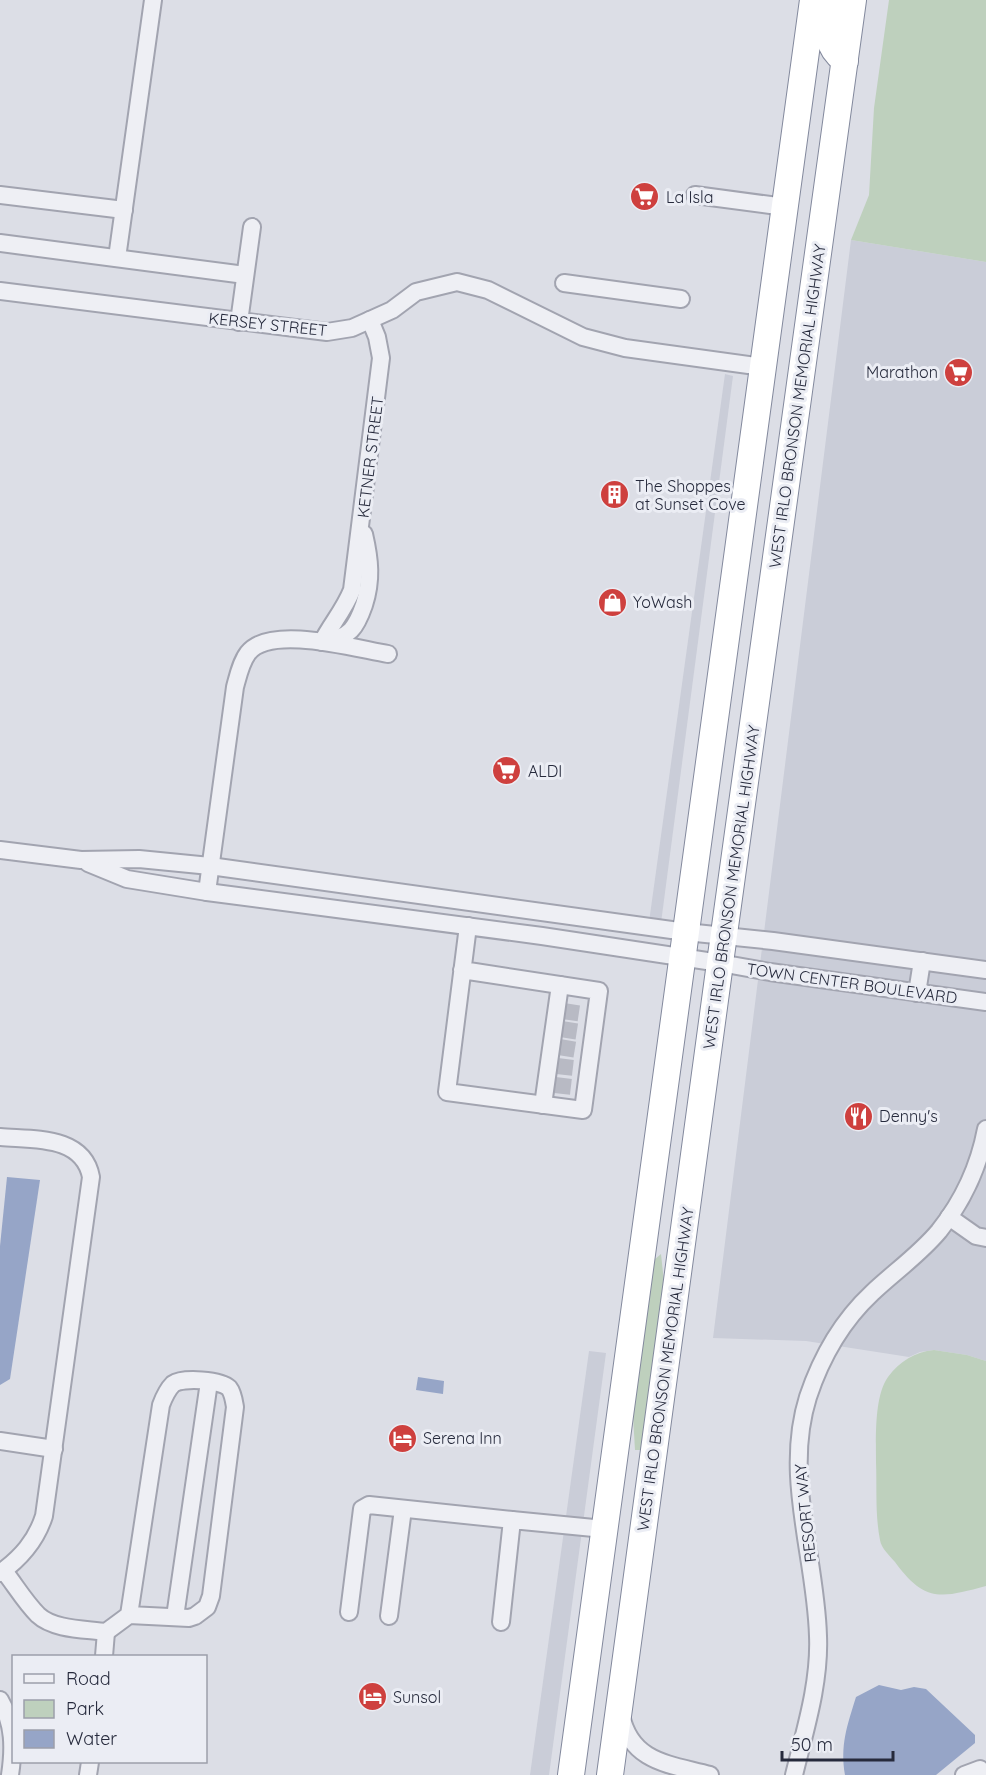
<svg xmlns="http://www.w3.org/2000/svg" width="986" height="1775" viewBox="0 0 986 1775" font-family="Quicksand,sans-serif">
<rect width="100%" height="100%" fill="#dcdee6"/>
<g fill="#cacdd8">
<polygon points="851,240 986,262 986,1361 967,1355 934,1350 920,1352 909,1357 806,1341 713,1338"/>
<polygon points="725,374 733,376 661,923 649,922"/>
<polygon points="589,1351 606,1353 549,1775 530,1775"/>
</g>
<g fill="#bed0bd">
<polygon points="889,0 986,0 986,262 851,240 869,195 874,108"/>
<polygon points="661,1254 664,1282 641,1450 635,1450 633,1416 654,1260"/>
<path d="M934 1350 967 1355 986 1361V1586C941 1598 925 1603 895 1562 890 1556 881 1548 880 1540 875 1515 877 1487 876 1462 876 1439 874 1396 888 1377 900 1361 915 1352 934 1350Z"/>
</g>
<g fill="#96a5c7">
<polygon points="7,1177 40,1180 10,1379 0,1385 0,1246"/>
<polygon points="418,1377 444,1381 443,1394 416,1390"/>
<path d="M879 1685 901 1690 914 1687 926 1689 975 1735V1743L936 1775H845C840 1745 847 1726 856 1697Z"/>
</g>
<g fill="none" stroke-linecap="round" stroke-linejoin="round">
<g stroke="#b8bac4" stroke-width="16" stroke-dasharray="16 8" stroke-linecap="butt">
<polyline points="563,1011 583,1014"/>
<polyline points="561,1029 580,1032"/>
<polyline points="559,1047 577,1050"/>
<polyline points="557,1066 574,1068"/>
<polyline points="555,1085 572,1087"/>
</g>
<defs>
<g id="minor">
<polyline points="0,195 124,210"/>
<polyline points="695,195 785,207"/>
<polyline points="0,243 245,275"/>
<polyline points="117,258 153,0"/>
<polyline points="564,283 681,299"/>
<polyline points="0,291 327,332 352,328 392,310 416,292 457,282 488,290 583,337 625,348 763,367"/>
<polyline points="239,322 252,227"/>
<path d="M322 642C332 623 344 610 352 590L381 358 377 337 370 320"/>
<path d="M325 642C350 637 356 628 364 605 372 580 370 560 364 534"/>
<polyline points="0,850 81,860 139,859 210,866 686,932 773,941 986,970"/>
<polyline points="88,863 127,879 207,892 542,936 720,963 770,972 986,1002"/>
<path d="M207 892 235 687C238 676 241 662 248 653 270 624 357 649 388 654"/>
<polyline points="462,970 599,991 583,1110 447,1092 468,926"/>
<polyline points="917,993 922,961"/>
<polyline points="543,1105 560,985"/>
<path d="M0 1137C33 1140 83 1135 91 1177L44 1516C36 1541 21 1558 0 1573"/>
<polyline points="949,1217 976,1236 986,1238"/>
<polyline points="0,1441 54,1449"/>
<path d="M4 1571C15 1585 25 1602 38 1615 54 1630 86 1629 106 1632L129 1615 189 1618 195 1616 207 1607 211 1596 235 1407C234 1401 233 1393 229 1388 221 1380 183 1377 173 1384 167 1390 164 1397 161 1405L129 1615"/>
<polyline points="349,1612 362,1509 369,1505 512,1520"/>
<polyline points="389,1616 403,1509"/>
<polyline points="175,1617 209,1382"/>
<polyline points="501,1622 512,1520 604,1529"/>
<polyline points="104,1656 106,1632"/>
<path d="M0 1700C14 1724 14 1748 10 1775"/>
<path d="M621 1715C631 1763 670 1764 710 1775"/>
<polyline points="88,1775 90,1762"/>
<path d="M794 1775C805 1730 820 1683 818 1636 816 1557 783 1476 808 1397 821 1358 842 1321 872 1293 894 1272 919 1255 939 1231 962 1202 979 1166 986 1129"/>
<polyline points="964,1775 980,1769 980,1775"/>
</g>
<g id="highway">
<path d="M831 0C829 26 822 43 845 61"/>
<polyline points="571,1775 813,0"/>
<polyline points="610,1775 720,963 853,0"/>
</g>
</defs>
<use href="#minor" stroke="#a2a4b0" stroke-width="20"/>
<use href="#highway" stroke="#83899d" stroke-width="28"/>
<use href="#minor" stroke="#eeeff4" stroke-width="16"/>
<use href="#highway" stroke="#fff" stroke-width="26"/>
</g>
<defs>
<symbol id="supermarket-disc" viewBox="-11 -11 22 22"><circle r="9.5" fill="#ce403e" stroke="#ebedf4"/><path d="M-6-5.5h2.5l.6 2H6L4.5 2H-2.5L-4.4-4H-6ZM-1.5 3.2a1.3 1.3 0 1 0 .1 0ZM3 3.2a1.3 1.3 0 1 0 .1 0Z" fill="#fff"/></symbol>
<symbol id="building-disc" viewBox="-11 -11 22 22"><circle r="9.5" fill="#ce403e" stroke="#ebedf4"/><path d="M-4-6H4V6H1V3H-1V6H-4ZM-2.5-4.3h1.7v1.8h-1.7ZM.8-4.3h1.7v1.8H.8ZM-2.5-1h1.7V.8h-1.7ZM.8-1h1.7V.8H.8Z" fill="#fff"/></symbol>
<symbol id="shop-disc" viewBox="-11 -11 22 22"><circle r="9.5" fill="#ce403e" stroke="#ebedf4"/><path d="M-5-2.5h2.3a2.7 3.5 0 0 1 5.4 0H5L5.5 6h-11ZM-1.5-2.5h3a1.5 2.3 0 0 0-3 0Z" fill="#fff"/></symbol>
<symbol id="restaurant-disc" viewBox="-11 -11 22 22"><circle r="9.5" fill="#ce403e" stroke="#ebedf4"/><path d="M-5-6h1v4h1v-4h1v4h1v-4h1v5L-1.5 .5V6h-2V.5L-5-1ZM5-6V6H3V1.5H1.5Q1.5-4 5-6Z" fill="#fff"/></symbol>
<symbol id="hotel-disc" viewBox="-11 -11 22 22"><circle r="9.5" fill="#ce403e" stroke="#ebedf4"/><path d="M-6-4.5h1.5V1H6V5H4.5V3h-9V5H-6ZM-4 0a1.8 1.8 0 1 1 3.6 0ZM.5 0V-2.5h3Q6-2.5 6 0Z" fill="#fff"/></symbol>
</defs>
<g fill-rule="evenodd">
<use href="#supermarket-disc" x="628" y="180" width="33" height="33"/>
<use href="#supermarket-disc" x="942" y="356" width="33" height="33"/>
<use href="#building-disc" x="598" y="478" width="33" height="33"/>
<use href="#shop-disc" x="596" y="586" width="33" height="33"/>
<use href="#supermarket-disc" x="490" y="754" width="33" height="33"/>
<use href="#restaurant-disc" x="842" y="1100" width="33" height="33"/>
<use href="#hotel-disc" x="386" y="1422" width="33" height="33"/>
<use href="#hotel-disc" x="356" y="1680" width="33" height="33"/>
</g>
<g text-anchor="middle" stroke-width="6" stroke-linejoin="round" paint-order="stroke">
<g font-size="16" fill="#262a3c" stroke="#ebedf4" text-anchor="start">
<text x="666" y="203">La Isla</text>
<text x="938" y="378" text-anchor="end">Marathon</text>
<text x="635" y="492">The Shoppes<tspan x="635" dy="18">at Sunset Cove</tspan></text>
<text x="633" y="608">YoWash</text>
<text x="528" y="777">ALDI</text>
<text x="879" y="1122">Denny's</text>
<text x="423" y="1444">Serena Inn</text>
<text x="393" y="1703">Sunsol</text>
</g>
<g font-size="16" fill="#262a3c" stroke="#ebedf4">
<text transform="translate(268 324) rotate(6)" y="6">KERSEY STREET</text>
<text transform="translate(797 406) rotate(-82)" y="6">WEST IRLO BRONSON MEMORIAL HIGHWAY</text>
<text transform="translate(370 457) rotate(-83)" y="6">KETNER STREET</text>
<text transform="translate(731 887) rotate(-82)" y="6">WEST IRLO BRONSON MEMORIAL HIGHWAY</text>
<text transform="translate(852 983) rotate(8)" y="6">TOWN CENTER BOULEVARD</text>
<text transform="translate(665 1369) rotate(-82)" y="6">WEST IRLO BRONSON MEMORIAL HIGHWAY</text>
<text transform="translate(805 1513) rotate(-96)" y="6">RESORT WAY</text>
</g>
</g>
<rect x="12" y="1655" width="195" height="108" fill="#ebedf4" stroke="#9c9faa" stroke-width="1.5"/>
<rect x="24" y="1674" width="30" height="9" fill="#eeeff4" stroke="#9c9faa" stroke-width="1.5"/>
<text x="66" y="1685" font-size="18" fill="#262a3c">Road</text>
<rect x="24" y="1700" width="30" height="18" fill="#bed0bd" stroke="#9c9faa" stroke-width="1.5"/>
<text x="66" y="1715" font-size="18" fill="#262a3c">Park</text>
<rect x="24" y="1730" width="30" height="18" fill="#96a5c7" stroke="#9c9faa" stroke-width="1.5"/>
<text x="66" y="1745" font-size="18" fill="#262a3c">Water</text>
<path d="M782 1751v9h111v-9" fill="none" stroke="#262a3c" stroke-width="3"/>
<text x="791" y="1751" font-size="18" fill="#262a3c" stroke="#ebedf4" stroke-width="4.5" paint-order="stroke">50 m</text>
</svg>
